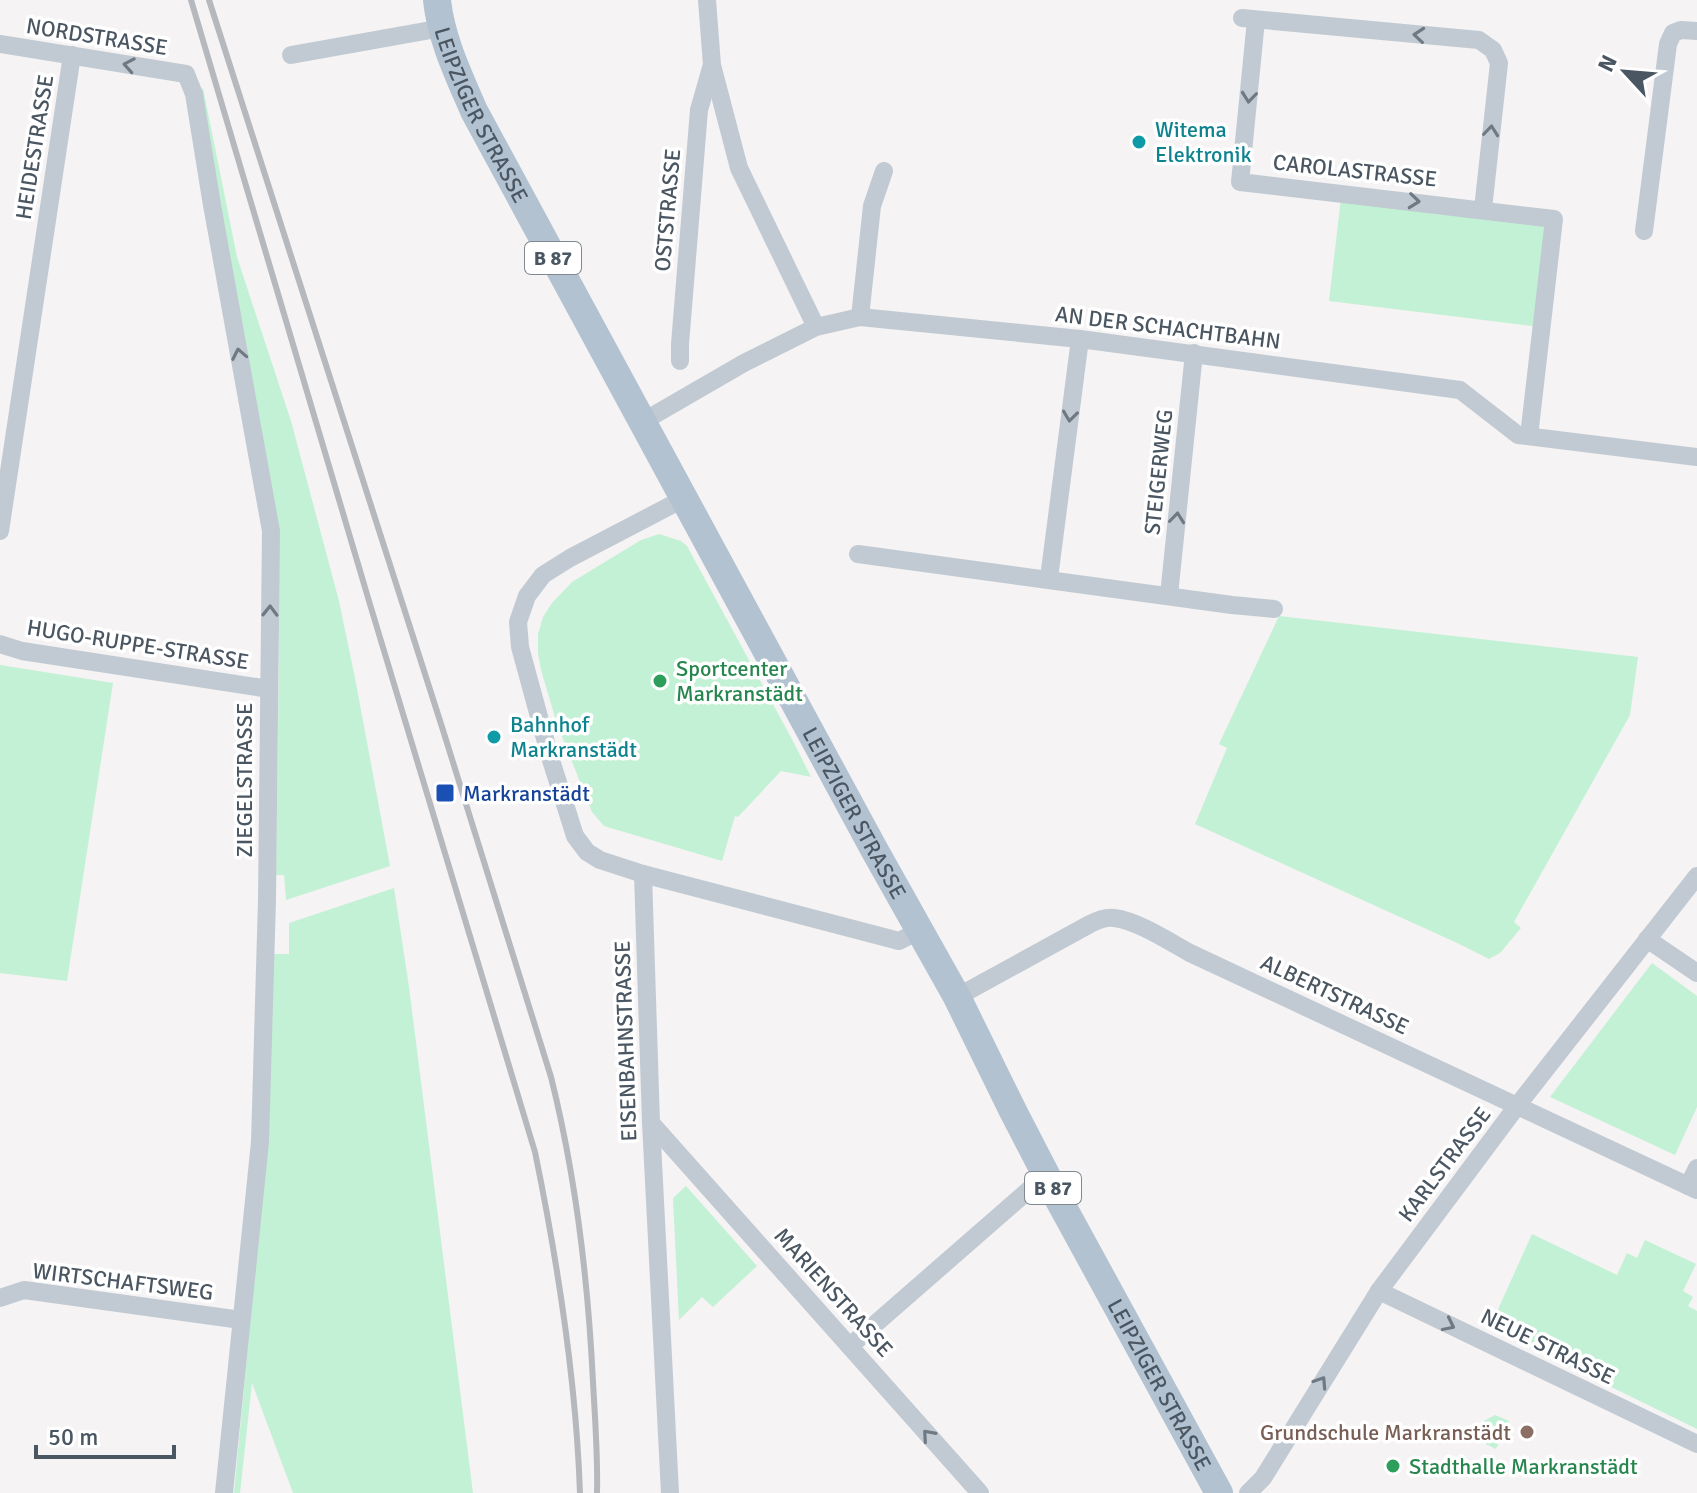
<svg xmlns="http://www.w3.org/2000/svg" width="1697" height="1493" viewBox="0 0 1697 1493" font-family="Signika,sans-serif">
<rect width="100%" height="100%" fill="#f5f3f3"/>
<g fill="#c3f1d5">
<polygon points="203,88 237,257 291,421 339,601 356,683 390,866 286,900 284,875 276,875 279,659 278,530 200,91"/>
<polygon points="1341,198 1546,226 1533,326 1329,301"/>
<polygon points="659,534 681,541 687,546 794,743 811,777 781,771 738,817 735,816 722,861 604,826 592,812 557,724 541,670 538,653 538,634 543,617 552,603 572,582 641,540"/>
<polygon points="1279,616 1638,657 1630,715 1514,922 1521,928 1500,953 1489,959 1455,942 1195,824 1227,748 1219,744"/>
<polygon points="0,665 113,683 67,981 0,973"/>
<polygon points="394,888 409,987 473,1493 293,1493 252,1383 240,1493 234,1493 257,1251 272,954 289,954 289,923"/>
<polygon points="1652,963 1697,996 1697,1107 1675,1155 1550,1097"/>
<polygon points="686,1186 757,1266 713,1307 702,1297 679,1320 673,1198"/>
<polygon points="1532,1234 1617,1275 1627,1253 1637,1258 1645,1240 1696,1264 1683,1291 1693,1297 1688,1306 1697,1311 1697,1429 1511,1338 1517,1327 1495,1316"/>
<polygon points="1495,1415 1509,1421 1496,1449 1476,1439 1484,1421"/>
</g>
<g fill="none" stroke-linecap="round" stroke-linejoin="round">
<g stroke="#c1cad2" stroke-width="18">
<polyline points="707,0 712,65 739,168 816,327"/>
<polyline points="1242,18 1479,40 1493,50 1499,63 1483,209"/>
<polyline points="1256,20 1240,182 1554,219 1529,436"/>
<polyline points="0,44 186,74 194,94 212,205 271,531 267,899 260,1142 224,1493"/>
<polyline points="291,55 442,28"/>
<polyline points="1644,231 1668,44 1673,33 1681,30 1697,31"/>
<polyline points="860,317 872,206 884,171"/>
<polyline points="680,361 680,344 699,110 711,68"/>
<polyline points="642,422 744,363 816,327 860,317 1080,339 1460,390 1518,435 1697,457"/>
<polyline points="683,499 570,558 543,575 527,596 518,622 520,647 550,757 575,836 587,852 600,860 643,874 899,941 919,931"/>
<polyline points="0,531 72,55"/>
<polyline points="858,554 1232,605 1274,609"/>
<polyline points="1049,578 1080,339"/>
<polyline points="1169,595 1194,353"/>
<polyline points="0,644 22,651 269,689"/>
<polyline points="643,874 651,1123 670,1493"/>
<polyline points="1647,939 1697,973"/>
<path d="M957 997 1090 924C1098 920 1105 917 1114 918 1138 921 1168 941 1190 953L1697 1190"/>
<polyline points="651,1123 980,1493"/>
<polyline points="1688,1186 1697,1168"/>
<polyline points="1379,1291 1697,1444"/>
<polyline points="0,1298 24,1290 241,1320"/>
<polyline points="850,1346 1031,1188 1047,1177"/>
<polyline points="1248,1493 1263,1478 1379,1291 1517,1106 1697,876"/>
</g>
<path stroke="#b3c2d1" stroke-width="28" id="s1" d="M437 0C441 39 459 76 474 111L875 851 957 997 1013 1111 1059 1200 1219 1493"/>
<g stroke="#b5b8bd" stroke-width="6">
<path d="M191 0 369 601 535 1152C558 1264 576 1378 580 1493"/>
<path d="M209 0 442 727 551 1077C576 1177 588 1279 593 1382 595 1419 598 1456 597 1493"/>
</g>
</g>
<defs><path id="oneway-chevron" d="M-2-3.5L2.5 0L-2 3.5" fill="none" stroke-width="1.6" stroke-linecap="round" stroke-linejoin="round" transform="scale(2)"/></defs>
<g stroke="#6e7983">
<use href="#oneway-chevron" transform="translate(1419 35) rotate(-175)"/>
<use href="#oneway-chevron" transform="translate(129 65) rotate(-170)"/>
<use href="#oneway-chevron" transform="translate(1249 97) rotate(96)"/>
<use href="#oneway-chevron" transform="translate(1491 131) rotate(-84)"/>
<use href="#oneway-chevron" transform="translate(1414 201) rotate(6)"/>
<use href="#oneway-chevron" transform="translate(239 354) rotate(-101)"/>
<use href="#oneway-chevron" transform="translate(1070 416) rotate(97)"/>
<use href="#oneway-chevron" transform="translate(1177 518) rotate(-84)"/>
<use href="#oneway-chevron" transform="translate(270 611) rotate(-89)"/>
<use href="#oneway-chevron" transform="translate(1449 1325) rotate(26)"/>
<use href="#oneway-chevron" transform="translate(1321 1382) rotate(-57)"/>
<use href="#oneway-chevron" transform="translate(928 1435) rotate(-131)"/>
</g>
<g fill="#0f9aa8" stroke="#fff" stroke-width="3">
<circle cx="1139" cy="142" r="8"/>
<circle cx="494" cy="737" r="8"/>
</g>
<g fill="#2e9e5b" stroke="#fff" stroke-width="3">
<circle cx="660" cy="681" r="8"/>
<circle cx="1393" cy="1466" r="8"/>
</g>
<rect fill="#1a4fb4" stroke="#fff" stroke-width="3" x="435" y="783" width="20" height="20" rx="4"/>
<circle fill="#8d6e63" stroke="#fff" stroke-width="3" cx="1527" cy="1432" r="8"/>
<g text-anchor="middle" stroke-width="7" stroke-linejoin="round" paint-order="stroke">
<g fill="#fff" stroke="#808990" stroke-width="2">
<rect x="525" y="242" width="56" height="32" rx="6"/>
<rect x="1025" y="1172" width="56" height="32" rx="6"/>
</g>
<g font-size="20" font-weight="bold" fill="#4a5661">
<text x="553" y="265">B 87</text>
<text x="1053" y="1195">B 87</text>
</g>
<g font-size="22" fill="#4a5661" stroke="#fff">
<text transform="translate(97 36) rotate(9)" y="8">NORDSTRASSE</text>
<text dy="8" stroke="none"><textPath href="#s1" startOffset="124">LEIPZIGER STRASSE</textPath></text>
<text transform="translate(34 147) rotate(-81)" y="8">HEIDESTRASSE</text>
<text transform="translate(1355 170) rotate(6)" y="8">CAROLASTRASSE</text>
<text transform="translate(667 210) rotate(-85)" y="8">OSTSTRASSE</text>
<text transform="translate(1168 327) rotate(7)" y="8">AN DER SCHACHTBAHN</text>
<text transform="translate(1158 472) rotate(-84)" y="8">STEIGERWEG</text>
<text transform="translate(138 644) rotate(9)" y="8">HUGO-RUPPE-STRASSE</text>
<text transform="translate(244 780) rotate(-90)" y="8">ZIEGELSTRASSE</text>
<text dy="8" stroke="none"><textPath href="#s1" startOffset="916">LEIPZIGER STRASSE</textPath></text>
<text transform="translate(1335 994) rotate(25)" y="8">ALBERTSTRASSE</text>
<text transform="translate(625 1041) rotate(-92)" y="8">EISENBAHNSTRASSE</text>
<text transform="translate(1444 1164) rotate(-53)" y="8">KARLSTRASSE</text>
<text transform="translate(123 1281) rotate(7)" y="8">WIRTSCHAFTSWEG</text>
<text transform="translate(834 1292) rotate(48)" y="8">MARIENSTRASSE</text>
<text transform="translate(1548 1346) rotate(26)" y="8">NEUE STRASSE</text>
<text dy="8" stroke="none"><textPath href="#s1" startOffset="1564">LEIPZIGER STRASSE</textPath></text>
</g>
<g font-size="22" fill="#0d838f" stroke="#fff" text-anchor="start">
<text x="1155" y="137">Witema<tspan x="1155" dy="25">Elektronik</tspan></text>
<text x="510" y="732">Bahnhof<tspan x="510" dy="25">Markranstädt</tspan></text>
</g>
<g font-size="22" fill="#27864d" stroke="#fff" text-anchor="start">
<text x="676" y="676">Sportcenter<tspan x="676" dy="25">Markranstädt</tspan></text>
<text x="1409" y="1474">Stadthalle Markranstädt</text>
</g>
<g font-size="22" fill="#164399" stroke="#fff" text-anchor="start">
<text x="463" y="801">Markranstädt</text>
</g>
<g font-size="22" fill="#785e54" stroke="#fff" text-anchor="end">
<text x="1511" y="1440">Grundschule Markranstädt</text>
</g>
</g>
<g transform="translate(1625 72) rotate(296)" stroke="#ffffff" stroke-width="6" paint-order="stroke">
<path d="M0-6L14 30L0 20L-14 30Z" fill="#4a5661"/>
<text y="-12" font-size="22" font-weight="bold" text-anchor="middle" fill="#4a5661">N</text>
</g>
<path d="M36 1445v12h138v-12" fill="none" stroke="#4a5661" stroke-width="4"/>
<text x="48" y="1445" font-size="24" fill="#4a5661" stroke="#ffffff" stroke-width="6" paint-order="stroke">50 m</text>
</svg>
